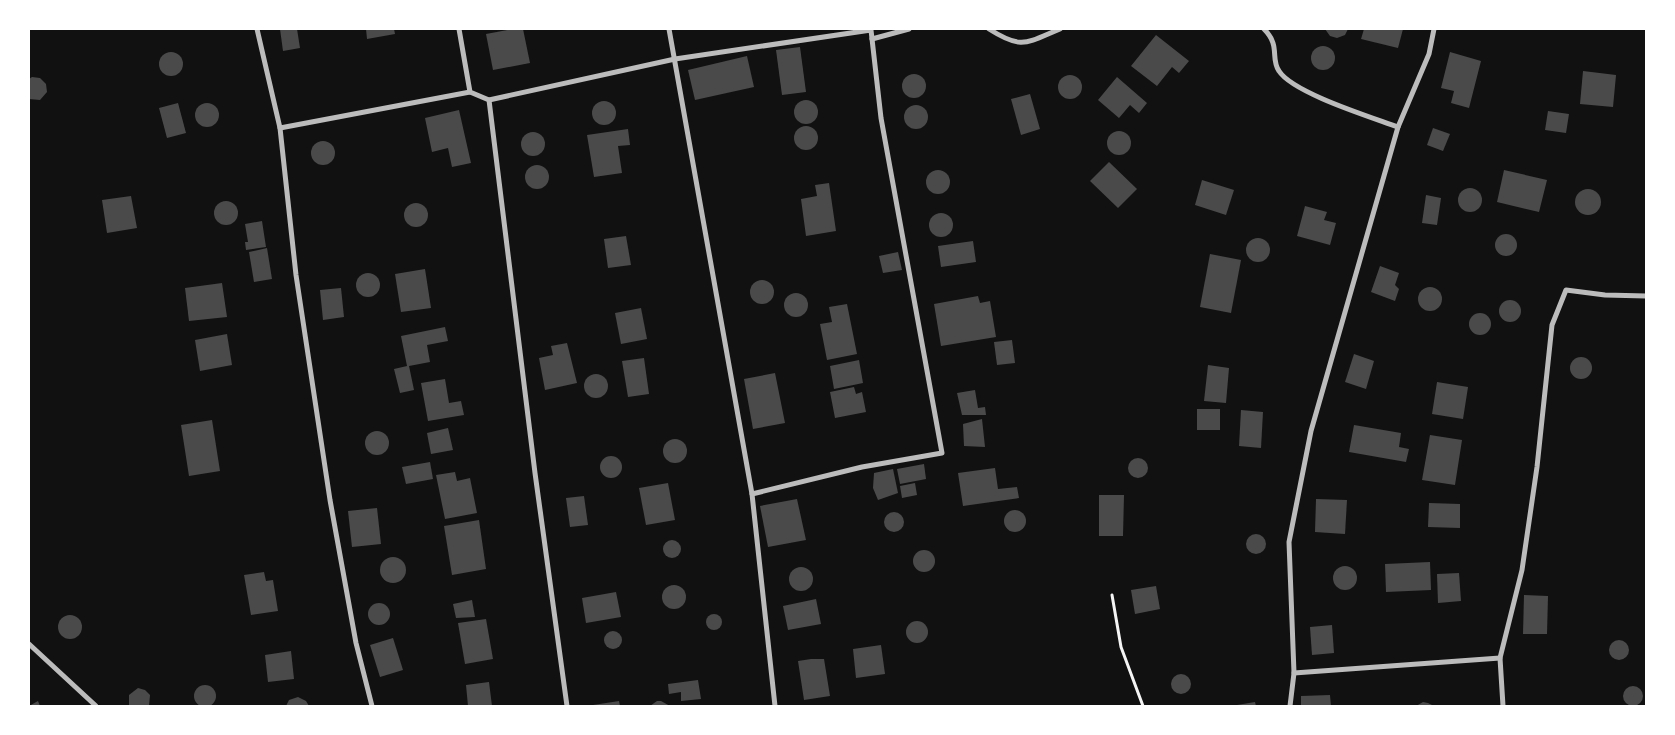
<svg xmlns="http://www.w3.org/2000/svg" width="1675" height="735" viewBox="0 0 1675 735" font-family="'Fira Sans Condensed',sans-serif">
<rect width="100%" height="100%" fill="#111"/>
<g fill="#4a4a4a">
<polygon points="280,29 297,29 300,48 283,51"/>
<polygon points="366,29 394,29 395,34 367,39"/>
<polygon points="513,29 523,29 530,63 493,70 486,34"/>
<polygon points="1325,29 1348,29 1345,35 1337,38 1330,36"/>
<polygon points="1364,29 1403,29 1398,48 1361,39"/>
<polygon points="1156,35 1189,61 1179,73 1172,67 1157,86 1131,66"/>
<circle cx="1323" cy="58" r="12"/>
<polygon points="800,47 806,92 782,95 776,50"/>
<polygon points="1450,52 1481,61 1469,108 1451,103 1454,91 1441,88"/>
<circle cx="171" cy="64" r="12"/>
<polygon points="747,56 754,87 695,100 688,70"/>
<polygon points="1583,71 1616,75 1613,107 1580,104"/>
<circle cx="914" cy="86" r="12"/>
<circle cx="1070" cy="87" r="12"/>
<polygon points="32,77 40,78 46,84 47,92 40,100 29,99 29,79"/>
<polygon points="1117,77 1147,103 1139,113 1130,105 1119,118 1098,100"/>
<polygon points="1030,94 1040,129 1021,135 1011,99"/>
<circle cx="806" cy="112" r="12"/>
<circle cx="604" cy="113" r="12"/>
<polygon points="178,103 186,133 167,138 159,108"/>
<circle cx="207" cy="115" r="12"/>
<circle cx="916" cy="117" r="12"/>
<polygon points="459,110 471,163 452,167 448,148 432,152 425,118"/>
<polygon points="1548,111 1569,114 1566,133 1545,130"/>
<circle cx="806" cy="138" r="12"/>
<polygon points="1433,128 1450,134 1443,151 1427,145"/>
<polygon points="628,129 630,145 618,146 622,173 594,177 587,135"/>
<circle cx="1119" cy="143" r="12"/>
<circle cx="533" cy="144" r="12"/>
<circle cx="323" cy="153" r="12"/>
<polygon points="1109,162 1137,189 1118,208 1090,181"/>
<circle cx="537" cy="177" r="12"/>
<polygon points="1504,170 1547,180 1539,212 1497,202"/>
<circle cx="938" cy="182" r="12"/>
<polygon points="1202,180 1234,190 1226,215 1195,205"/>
<polygon points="829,183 836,231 806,236 801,199 817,196 815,185"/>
<circle cx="1470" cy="200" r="12"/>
<circle cx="1588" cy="202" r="13"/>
<polygon points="1426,195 1441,198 1437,225 1422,223"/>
<polygon points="131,196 137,228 107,233 102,200"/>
<circle cx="226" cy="213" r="12"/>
<circle cx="416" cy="215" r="12"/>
<polygon points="1305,206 1327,212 1324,220 1336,223 1330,245 1297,236"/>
<circle cx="941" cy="225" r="12"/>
<polygon points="262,221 266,247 246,250 245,242 248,242 245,224"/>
<circle cx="1506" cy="245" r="11"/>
<polygon points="626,236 631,265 608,268 604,239"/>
<circle cx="1258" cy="250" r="12"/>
<polygon points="973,241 976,262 941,267 938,246"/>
<polygon points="267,248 272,279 254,282 249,252"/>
<polygon points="898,252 902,270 883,273 879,256"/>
<polygon points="1210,254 1241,260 1231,313 1200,307"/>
<polygon points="1380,266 1399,273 1395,285 1399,289 1395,301 1371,292"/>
<polygon points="425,269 431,308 401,312 395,274"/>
<circle cx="368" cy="285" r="12"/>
<circle cx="762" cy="292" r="12"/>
<polygon points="222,283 227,317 189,321 185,288"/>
<circle cx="1430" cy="299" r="12"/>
<polygon points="341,288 344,317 323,320 320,290"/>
<circle cx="796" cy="305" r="12"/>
<polygon points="978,296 980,303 990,301 996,337 941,346 934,304"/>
<circle cx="1510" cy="311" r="11"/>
<polygon points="847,304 857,354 827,360 820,324 832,322 829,307"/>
<polygon points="641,308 647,339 621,344 615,313"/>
<circle cx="1480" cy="324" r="11"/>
<polygon points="445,327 448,341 427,345 430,362 409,366 414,390 400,393 394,369 407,366 401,336"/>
<polygon points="227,334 232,365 200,371 195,340"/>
<polygon points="1012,340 1015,363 997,365 994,342"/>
<polygon points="567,343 577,383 545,390 539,358 553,355 551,346"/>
<polygon points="1354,354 1374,361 1366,389 1345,382"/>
<circle cx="1581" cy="368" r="11"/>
<polygon points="644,358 649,394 628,397 622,361"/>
<polygon points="859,360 863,383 834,389 830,366"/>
<polygon points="1208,365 1229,368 1226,403 1204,401"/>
<polygon points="775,373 785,423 753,429 744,379"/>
<circle cx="596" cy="386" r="12"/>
<polygon points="445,379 449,403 461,401 464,415 428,421 421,383"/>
<polygon points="1437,382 1468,387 1463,419 1432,414"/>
<polygon points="854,387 856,394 862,392 866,412 835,418 830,392"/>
<polygon points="975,390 978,408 985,407 986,415 962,415 957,393"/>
<rect x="1197" y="409" width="23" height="21"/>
<polygon points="1241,410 1263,412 1261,448 1239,446"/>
<polygon points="982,419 985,447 964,446 963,424"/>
<polygon points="212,420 220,471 189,476 181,425"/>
<polygon points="1354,425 1401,433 1399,447 1409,449 1406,462 1349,452"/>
<polygon points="448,428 453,450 431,454 427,433"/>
<circle cx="377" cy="443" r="12"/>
<polygon points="1430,435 1462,440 1455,485 1422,480"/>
<circle cx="675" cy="451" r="12"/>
<circle cx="611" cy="467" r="11"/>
<circle cx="1138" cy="468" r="10"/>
<polygon points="430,462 433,479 406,484 402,467"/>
<polygon points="924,464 926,479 900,484 897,469"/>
<polygon points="995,468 998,489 1017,487 1019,498 963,506 958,473"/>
<polygon points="893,469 898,493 878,500 873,488 874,473"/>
<polygon points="455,472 457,481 470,478 477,513 445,519 436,475"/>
<polygon points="668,483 675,520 646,525 639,488"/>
<polygon points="915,483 917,495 902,498 900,486"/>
<polygon points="1099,495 1124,495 1123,536 1099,536"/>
<polygon points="584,496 588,525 570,527 566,498"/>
<polygon points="797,499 806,540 768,547 760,506"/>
<polygon points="1316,499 1347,500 1345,534 1315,532"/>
<polygon points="1429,503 1460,504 1460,528 1428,527"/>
<polygon points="377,508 381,544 352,547 348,511"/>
<circle cx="1015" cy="521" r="11"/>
<circle cx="894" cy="522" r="10"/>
<polygon points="479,520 486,569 452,575 444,526"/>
<circle cx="1256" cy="544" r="10"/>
<circle cx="672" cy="549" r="9"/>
<circle cx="924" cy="561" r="11"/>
<circle cx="393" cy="570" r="13"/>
<polygon points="1430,562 1431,590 1386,592 1385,564"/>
<circle cx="1345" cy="578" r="12"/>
<circle cx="801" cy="579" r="12"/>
<polygon points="264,572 266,581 273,580 278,611 251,615 244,575"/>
<polygon points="1459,573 1461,601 1438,603 1437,574"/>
<circle cx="674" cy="597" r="12"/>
<polygon points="1156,586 1160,609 1135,614 1131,590"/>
<polygon points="616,592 621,617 586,623 582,598"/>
<polygon points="1524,595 1548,596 1547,634 1523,634"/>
<polygon points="816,599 821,624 788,630 783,606"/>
<polygon points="472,600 475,617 456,618 453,604"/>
<circle cx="379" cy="614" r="11"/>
<circle cx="714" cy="622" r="8"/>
<circle cx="70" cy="627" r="12"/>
<polygon points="486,619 493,659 465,664 458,623"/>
<circle cx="917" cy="632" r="11"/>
<polygon points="1332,625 1334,653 1312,655 1310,627"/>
<circle cx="613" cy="640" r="9"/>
<polygon points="393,638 403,670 380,677 370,645"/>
<circle cx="1619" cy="650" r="10"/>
<polygon points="881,645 885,674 856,678 853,649"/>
<polygon points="291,651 294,679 268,682 265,655"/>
<polygon points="811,659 824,659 830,696 804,700 798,661"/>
<circle cx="1181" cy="684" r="10"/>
<polygon points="698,680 701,699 681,701 681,692 669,694 668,684"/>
<polygon points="489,682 492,706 468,706 466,685"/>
<circle cx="205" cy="696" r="11"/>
<circle cx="1633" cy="696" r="10"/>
<polygon points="138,688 145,690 150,695 149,706 129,706 129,695"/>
<polygon points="1330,695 1331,706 1301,706 1301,696"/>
<polygon points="298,697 306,701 309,706 286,706 289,700"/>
<polygon points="38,701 40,706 29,706"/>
<polygon points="619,701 620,706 593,706 593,705"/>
<polygon points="661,701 670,706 650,706 657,701"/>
<polygon points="1255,702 1256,706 1237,706 1237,705"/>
<polygon points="1423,702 1428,703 1434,706 1416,706"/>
</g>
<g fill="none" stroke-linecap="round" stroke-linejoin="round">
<polyline stroke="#f5f5f5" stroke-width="3" points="1112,595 1121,647 1143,706"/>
<g stroke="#bcbcbc" stroke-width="5">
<polyline points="257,29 280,128 296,275 330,500 356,643 372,706"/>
<polyline points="459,29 470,92 489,100 535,473 567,706"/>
<polyline points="669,29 752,494 775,706"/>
<path d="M989 29C1022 50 1026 43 1060 29"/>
<path d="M1264 29C1281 46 1270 58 1279 71 1293 93 1371 117 1398 127"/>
<polyline points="872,39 909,29"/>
<polyline points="489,100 675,59 871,30 881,118 942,453 862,467 752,494"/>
<polyline points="280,128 470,92"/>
<polyline points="29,644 96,706"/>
<polyline points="1294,673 1500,658"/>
<polyline points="1290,706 1294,673 1289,542 1311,431 1398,127 1429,54 1434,29"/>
<polyline points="1503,706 1500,658 1522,570 1537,467 1552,325 1566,290 1605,295 1646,296"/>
</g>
</g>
<rect width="1675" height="735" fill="none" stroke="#ffffff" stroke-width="60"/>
</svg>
